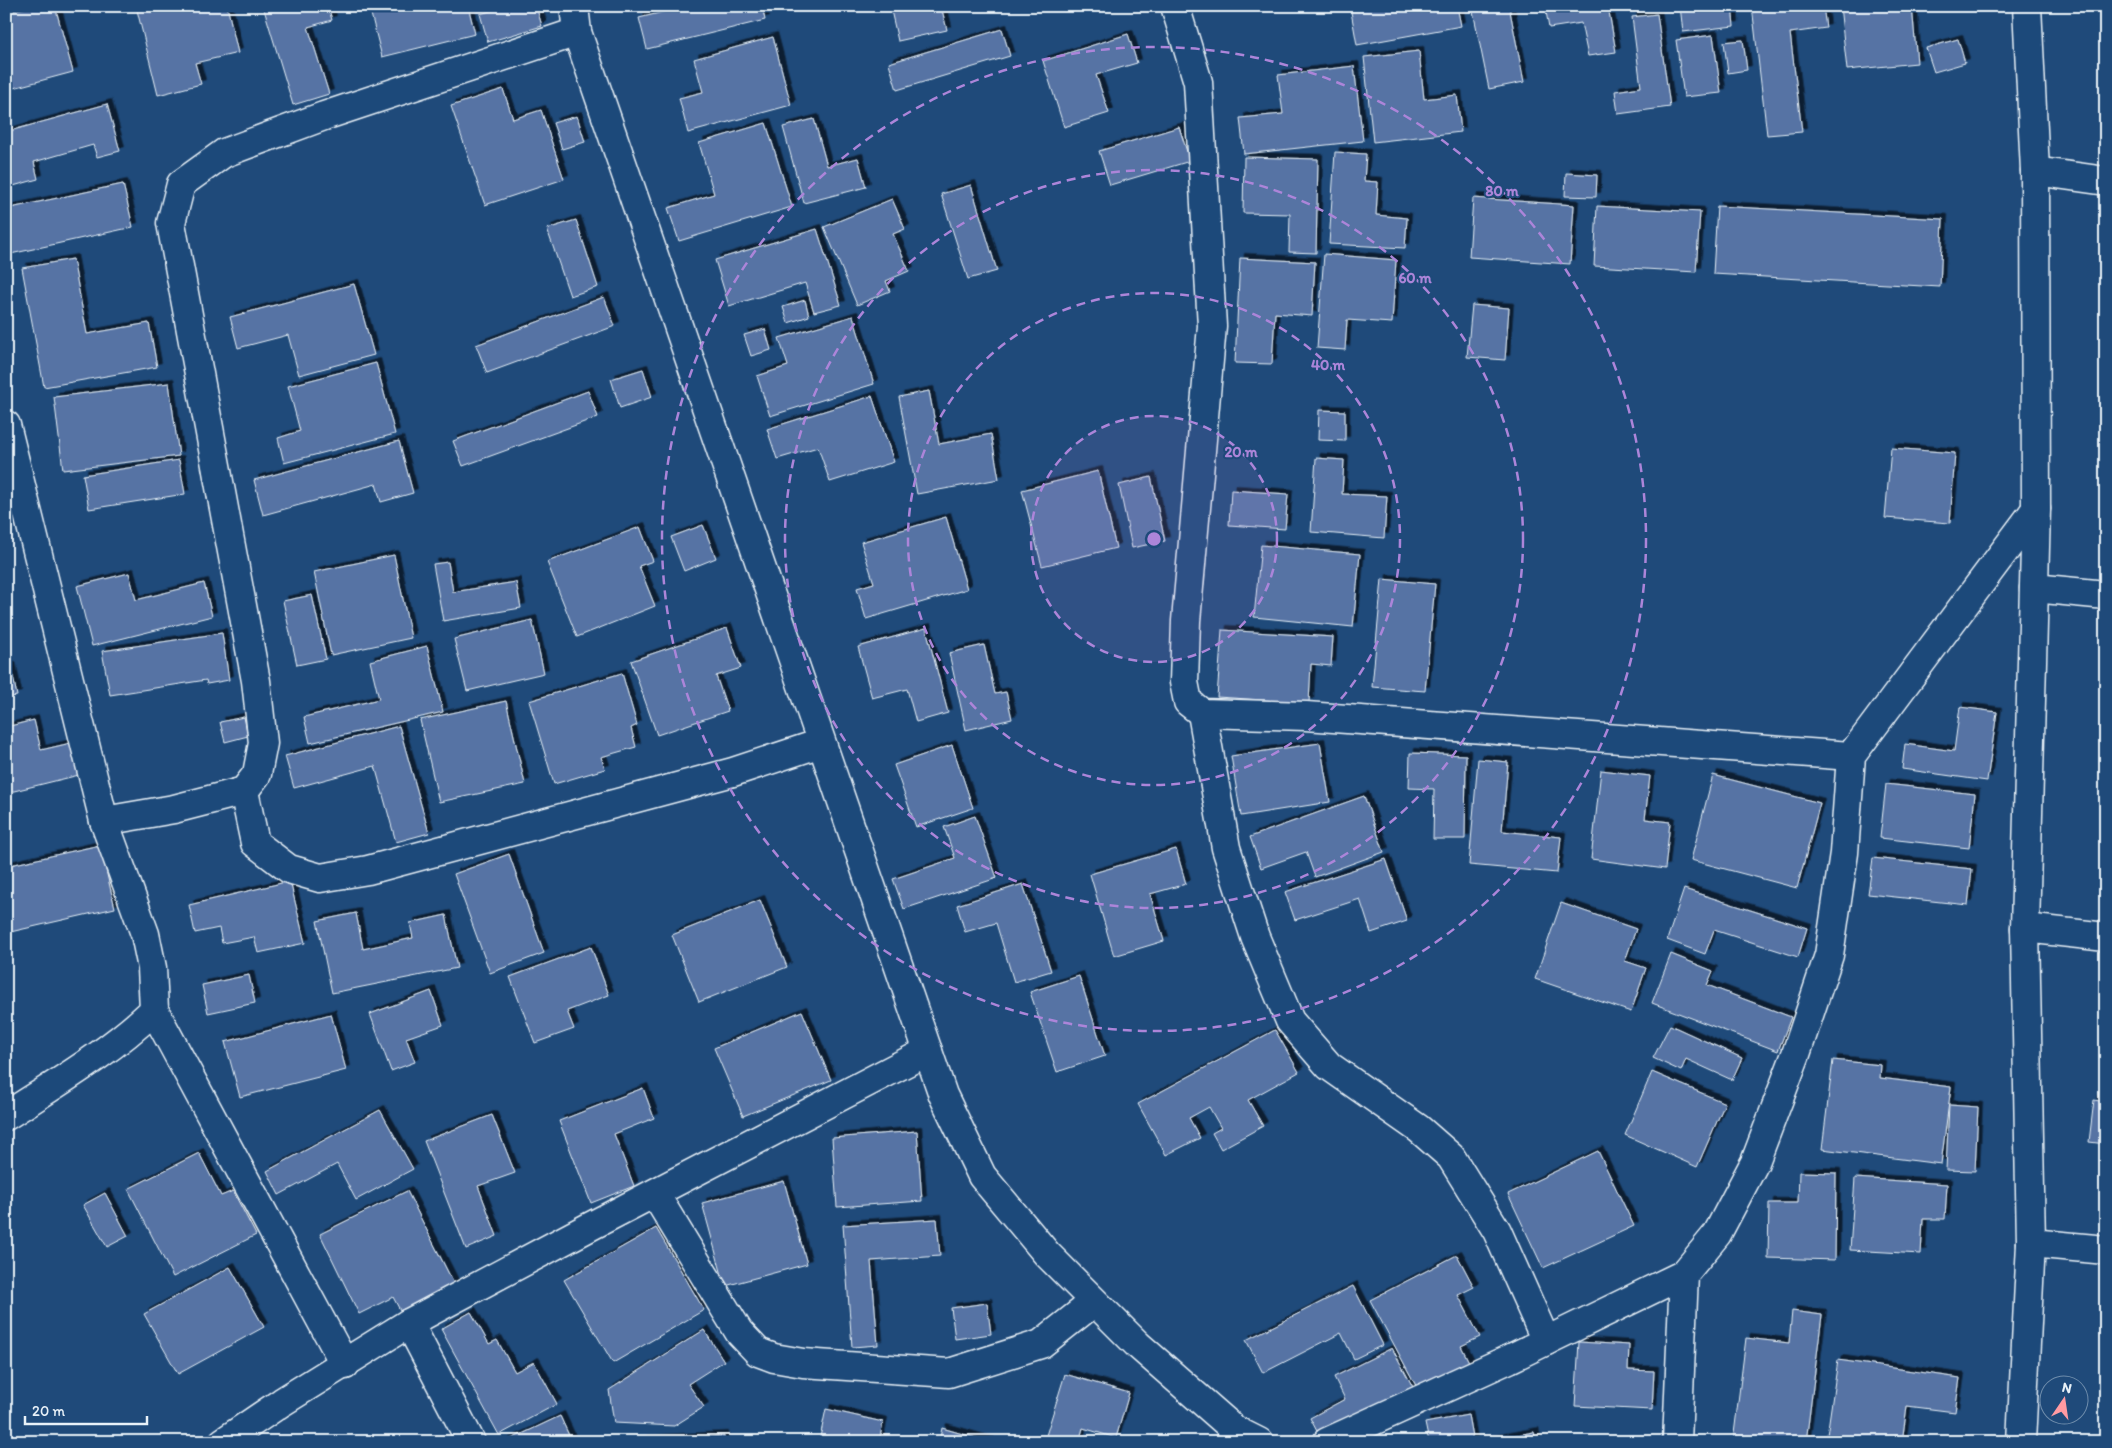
<svg xmlns="http://www.w3.org/2000/svg" width="2112" height="1448" viewBox="0 0 2112 1448" font-family="Itim,sans-serif">
<defs>
<filter id="shadow"><feDropShadow dx="4.5" dy="-4.5" stdDeviation="0" flood-color="#0009"/></filter>
</defs>
<rect width="100%" height="100%" fill="#1f4a7a"/>
<filter id="ink" filterUnits="userSpaceOnUse"><feTurbulence type="fractalNoise" baseFrequency=".02" numOctaves="2"/><feDisplacementMap in="SourceGraphic" scale="10" xChannelSelector="R" yChannelSelector="G"/><feConvolveMatrix kernelMatrix="1 2 1 2 8 2 1 2 1" color-interpolation-filters="sRGB"/></filter>
<g filter="url(#ink)">
<g fill="#5673a4" stroke="#e8f1f8" filter="url(#shadow)">
<polygon points="31,6 55,6 73,72 6,90 6,13"/>
<polygon points="136,6 227,6 238,53 195,63 201,84 158,95"/>
<polygon points="263,6 328,6 332,20 308,27 329,94 293,105"/>
<polygon points="369,6 468,6 475,34 382,57"/>
<polygon points="507,6 536,6 542,26 488,42 480,14"/>
<polygon points="687,6 762,6 765,20 647,49 639,18"/>
<polygon points="890,6 941,6 947,30 898,41"/>
<polygon points="1350,6 1457,6 1461,26 1357,45"/>
<polygon points="1472,6 1509,6 1524,82 1489,89"/>
<polygon points="1545,6 1608,6 1616,52 1588,56 1581,23 1549,28"/>
<polygon points="1680,6 1732,6 1734,26 1683,32"/>
<polygon points="1752,6 1823,6 1826,28 1790,33 1802,132 1767,135"/>
<polygon points="1840,6 1912,6 1917,63 1847,70"/>
<polygon points="1657,14 1670,107 1618,114 1615,91 1641,87 1632,17"/>
<polygon points="1002,29 1010,56 897,90 889,63"/>
<polygon points="1128,34 1137,63 1096,75 1109,113 1064,127 1043,61"/>
<polygon points="1713,35 1721,93 1684,97 1676,40"/>
<polygon points="773,37 791,105 688,133 679,98 703,92 694,59"/>
<polygon points="1958,39 1965,63 1934,72 1926,48"/>
<polygon points="1743,40 1747,70 1728,73 1724,42"/>
<polygon points="1419,51 1424,99 1457,95 1461,132 1373,142 1364,57"/>
<polygon points="1354,66 1363,141 1244,154 1240,118 1283,114 1278,75"/>
<polygon points="503,89 513,119 541,110 564,179 485,205 451,106"/>
<polygon points="107,104 120,151 97,157 93,145 34,162 38,179 6,188 6,132"/>
<polygon points="577,116 585,142 562,149 553,123"/>
<polygon points="814,119 827,166 858,158 866,187 804,203 783,127"/>
<polygon points="766,123 792,207 679,241 668,208 714,194 699,143"/>
<polygon points="1179,127 1190,161 1110,185 1099,151"/>
<polygon points="1335,152 1366,154 1364,181 1378,182 1376,215 1407,218 1405,248 1329,244"/>
<polygon points="1244,157 1318,159 1316,253 1289,252 1290,214 1243,213"/>
<polygon points="1566,173 1597,175 1596,197 1565,196"/>
<polygon points="123,184 133,227 6,255 6,209"/>
<polygon points="971,185 997,271 968,279 941,194"/>
<polygon points="1473,198 1574,205 1570,264 1469,257"/>
<polygon points="892,199 905,229 893,234 909,271 886,281 890,291 857,305 824,227"/>
<polygon points="1597,206 1700,212 1696,272 1594,266"/>
<polygon points="1717,206 1943,219 1940,287 1713,274"/>
<polygon points="576,220 598,287 570,296 547,229"/>
<polygon points="817,229 841,305 814,312 805,283 729,306 715,260"/>
<polygon points="1324,254 1396,260 1392,323 1347,320 1345,350 1317,348"/>
<polygon points="1240,258 1315,262 1312,316 1275,313 1272,364 1235,363"/>
<polygon points="73,259 87,334 149,323 157,367 44,387 22,268"/>
<polygon points="354,284 374,355 299,375 288,335 238,348 230,317"/>
<polygon points="604,297 615,326 487,373 476,345"/>
<polygon points="805,300 809,316 788,323 783,307"/>
<polygon points="1472,305 1509,308 1505,360 1467,357"/>
<polygon points="853,316 874,384 770,416 757,376 788,366 779,338"/>
<polygon points="765,329 771,350 751,356 744,335"/>
<polygon points="376,363 395,434 284,463 278,438 300,431 288,386"/>
<polygon points="643,369 652,397 620,408 611,379"/>
<polygon points="169,383 179,456 63,470 54,397"/>
<polygon points="588,391 598,417 463,466 453,441"/>
<polygon points="929,391 939,444 991,434 999,479 917,494 899,397"/>
<polygon points="872,396 894,462 830,482 818,447 777,459 767,429"/>
<polygon points="1319,410 1345,411 1345,441 1318,440"/>
<polygon points="399,441 413,493 381,502 376,484 263,515 254,480"/>
<polygon points="1891,448 1955,453 1950,523 1885,518"/>
<polygon points="1316,458 1344,460 1342,494 1387,496 1384,538 1311,532"/>
<polygon points="179,460 185,494 89,509 83,475"/>
<polygon points="1098,471 1116,548 1042,566 1022,490"/>
<polygon points="1151,477 1165,541 1132,548 1119,485"/>
<polygon points="1231,490 1288,494 1285,529 1229,525"/>
<polygon points="946,517 967,589 866,619 857,588 874,583 861,542"/>
<polygon points="703,525 716,558 684,571 671,537"/>
<polygon points="640,527 653,561 639,566 655,606 577,637 547,562"/>
<polygon points="1261,545 1360,554 1353,627 1254,617"/>
<polygon points="394,555 411,638 331,655 314,572"/>
<polygon points="448,562 453,592 516,582 521,608 443,621 433,564"/>
<polygon points="129,573 136,600 204,583 212,616 92,646 77,586"/>
<polygon points="1382,579 1435,584 1425,691 1372,687"/>
<polygon points="312,595 326,659 297,665 283,601"/>
<polygon points="532,620 544,673 467,691 454,639"/>
<polygon points="727,628 741,668 716,676 728,711 657,735 631,661"/>
<polygon points="926,628 948,713 916,722 907,689 872,698 858,647"/>
<polygon points="1222,630 1333,637 1331,666 1311,664 1309,703 1217,697"/>
<polygon points="222,633 229,680 207,684 206,680 110,695 102,651"/>
<polygon points="984,645 995,694 1006,692 1012,719 966,730 949,653"/>
<polygon points="427,646 443,712 310,743 304,717 379,699 370,661"/>
<polygon points="11,666 17,696 6,698 6,667"/>
<polygon points="622,673 637,725 631,728 636,747 601,757 605,769 554,784 529,701"/>
<polygon points="506,701 525,784 439,802 420,720"/>
<polygon points="1960,707 1997,712 1987,781 1902,769 1905,744 1954,751"/>
<polygon points="244,717 248,736 225,742 220,722"/>
<polygon points="34,720 41,750 75,742 83,774 6,793 6,727"/>
<polygon points="399,726 429,833 396,842 375,766 294,788 285,756"/>
<polygon points="1320,743 1330,802 1241,816 1231,756"/>
<polygon points="952,745 973,808 916,827 894,765"/>
<polygon points="1410,753 1466,755 1465,839 1433,839 1434,789 1409,788"/>
<polygon points="1478,759 1508,762 1502,831 1561,837 1557,873 1469,865"/>
<polygon points="1601,770 1650,776 1645,819 1670,822 1665,869 1591,859"/>
<polygon points="1713,775 1820,803 1797,888 1691,860"/>
<polygon points="1886,784 1975,794 1969,848 1880,838"/>
<polygon points="1364,796 1384,852 1315,877 1306,852 1261,868 1250,837"/>
<polygon points="975,816 997,878 904,909 893,879 955,858 944,827"/>
<polygon points="100,845 115,908 6,933 6,866"/>
<polygon points="1176,849 1186,884 1150,894 1164,941 1114,956 1090,874"/>
<polygon points="509,854 544,953 490,973 454,874"/>
<polygon points="1873,858 1972,869 1968,905 1868,894"/>
<polygon points="1386,859 1407,921 1371,933 1360,899 1295,920 1285,892"/>
<polygon points="290,881 305,943 258,953 254,937 222,943 219,928 195,933 189,905"/>
<polygon points="1023,884 1051,971 1014,982 996,923 965,932 957,905"/>
<polygon points="1684,889 1807,928 1798,957 1714,930 1705,954 1667,940"/>
<polygon points="760,900 787,967 699,1002 672,935"/>
<polygon points="1561,903 1636,929 1625,961 1646,968 1631,1012 1535,979"/>
<polygon points="356,913 363,949 413,938 410,923 446,915 457,968 332,993 317,921"/>
<polygon points="591,947 609,995 567,1011 574,1029 535,1043 510,977"/>
<polygon points="1671,954 1713,971 1707,985 1791,1017 1778,1051 1652,1003"/>
<polygon points="249,975 255,1003 208,1013 202,985"/>
<polygon points="1079,976 1105,1056 1057,1072 1030,992"/>
<polygon points="431,991 443,1025 406,1038 415,1062 391,1071 370,1014"/>
<polygon points="802,1011 831,1080 743,1116 714,1048"/>
<polygon points="331,1014 346,1070 240,1097 225,1042"/>
<polygon points="1670,1025 1742,1058 1732,1080 1686,1059 1681,1071 1653,1058"/>
<polygon points="1275,1030 1299,1072 1248,1100 1263,1126 1221,1149 1212,1133 1221,1128 1209,1107 1189,1118 1200,1138 1166,1155 1138,1104"/>
<polygon points="1833,1060 1881,1065 1880,1078 1951,1087 1941,1164 1822,1149"/>
<polygon points="1652,1072 1725,1103 1697,1167 1625,1135"/>
<polygon points="643,1088 654,1118 614,1134 634,1186 591,1203 559,1121"/>
<polygon points="2094,1100 2106,1102 2106,1144 2089,1142"/>
<polygon points="1949,1105 1978,1107 1975,1171 1946,1170"/>
<polygon points="380,1110 413,1169 356,1200 337,1164 279,1195 267,1171"/>
<polygon points="492,1115 515,1173 478,1186 497,1236 466,1249 424,1141"/>
<polygon points="917,1131 922,1201 837,1207 832,1138"/>
<polygon points="1598,1151 1634,1226 1543,1268 1508,1194"/>
<polygon points="199,1153 221,1196 233,1191 256,1235 173,1277 128,1189"/>
<polygon points="1799,1172 1836,1173 1835,1260 1768,1258 1769,1203 1798,1203"/>
<polygon points="1855,1178 1947,1184 1945,1219 1923,1219 1921,1254 1850,1250"/>
<polygon points="784,1181 807,1264 725,1286 702,1203"/>
<polygon points="407,1191 455,1286 401,1312 393,1297 359,1314 320,1234"/>
<polygon points="105,1193 128,1236 107,1247 83,1205"/>
<polygon points="937,1219 940,1256 871,1261 878,1345 852,1347 843,1225"/>
<polygon points="656,1228 704,1310 613,1363 564,1280"/>
<polygon points="1457,1255 1474,1287 1458,1295 1480,1337 1461,1346 1472,1368 1421,1395 1370,1300"/>
<polygon points="230,1267 264,1327 178,1374 144,1314"/>
<polygon points="1353,1286 1383,1345 1354,1359 1341,1333 1263,1373 1246,1340"/>
<polygon points="987,1303 991,1334 955,1339 951,1308"/>
<polygon points="1792,1311 1822,1315 1806,1442 1733,1442 1746,1338 1789,1343"/>
<polygon points="471,1312 489,1344 497,1340 515,1372 534,1362 557,1404 499,1435 441,1329"/>
<polygon points="704,1330 724,1361 688,1384 704,1407 674,1426 614,1423 609,1390"/>
<polygon points="1579,1342 1629,1345 1628,1370 1654,1371 1652,1410 1575,1406"/>
<polygon points="1392,1348 1414,1389 1320,1437 1310,1418 1345,1399 1334,1377"/>
<polygon points="1838,1360 1960,1378 1955,1412 1907,1406 1902,1442 1826,1442"/>
<polygon points="1065,1374 1129,1393 1116,1438 1083,1428 1079,1442 1044,1442"/>
<polygon points="826,1409 883,1422 879,1442 819,1442"/>
<polygon points="1468,1415 1473,1442 1429,1442 1425,1423"/>
<polygon points="560,1416 572,1442 505,1442"/>
<polygon points="942,1428 990,1442 939,1442"/>
<polygon points="1534,1432 1536,1442 1479,1442"/>
<polygon points="724,1436 724,1442 642,1442 642,1440"/>
</g>
<g fill="none" stroke-linecap="round" stroke-linejoin="round">
<defs>
<g id="minor">
<polyline points="574,6 577,32"/>
<polyline points="1175,6 1198,82 1212,326 1186,621 1184,682 1188,702 1202,713 1306,716 1851,756"/>
<polyline points="2035,171 2106,181"/>
<polyline points="6,425 104,821"/>
<polyline points="2034,588 2106,595"/>
<polyline points="1202,713 1226,848 1255,937 1290,1021 1329,1066 1419,1129 1451,1157 1497,1231 1546,1341"/>
<polyline points="244,791 255,843 289,869 320,878 368,870 733,772 821,743"/>
<polyline points="2025,928 2106,937"/>
<polyline points="154,1010 345,1365"/>
<path d="M6 1116C57 1083 110 1052 154 1010L152 968 145 934 104 821 174 809 244 791 257 774 263 743 256 681 171 223 181 184 224 153 324 116 577 32 943 1095 982 1176 1047 1254 1138 1345 1235 1430 1259 1442"/>
<polyline points="655,1194 739,1332 758,1352 774,1358 803,1363 949,1373 1041,1344 1094,1302"/>
<polyline points="2031,1243 2106,1250"/>
<polyline points="409,1323 471,1442"/>
<polyline points="223,1442 282,1402 409,1323 591,1226 928,1051"/>
<polyline points="1327,1442 1509,1359 1684,1274"/>
<polyline points="1677,1442 1684,1274 1717,1234 1755,1162 1796,1054 1829,955 1844,853 1851,756 2036,509"/>
<polyline points="2021,1442 2031,1243 2025,928 2036,509 2035,171 2027,6"/>
</g>
</defs>
<use href="#minor" stroke="#e8f1f8" stroke-width="31"/>
<use href="#minor" stroke="#1f4a7a" stroke-width="28"/>
</g>
</g>
<circle cx="1154" cy="539" r="123" fill="#ac85d9" fill-opacity=".12"/>
<g fill="none" stroke="#ac85d9" stroke-width="2.5" stroke-dasharray="9 6">
<circle cx="1154" cy="539" r="123"/>
<circle cx="1154" cy="539" r="246"/>
<circle cx="1154" cy="539" r="369"/>
<circle cx="1154" cy="539" r="492"/>
</g>
<circle cx="1154" cy="539" r="8" fill="#ac85d9" stroke="#1f4a7a" stroke-width="2.5"/>
<g font-size="15" text-anchor="middle" font-weight="bold" fill="#ac85d9" stroke="#1f4a7a" stroke-width="4" stroke-linejoin="round" paint-order="stroke">
<text x="1502" y="196">80 m</text>
<text x="1415" y="283">60 m</text>
<text x="1328" y="370">40 m</text>
<text x="1241" y="457">20 m</text>
</g>
<rect width="2112" height="1448" fill="none" stroke="#1f4a7a" stroke-width="25"/>
<rect x="12" y="12" width="2087" height="1423" fill="none" stroke="#e8f1f8" stroke-width="2" filter="url(#ink)"/>
<g transform="translate(2064 1400) rotate(13)"><circle r="24" fill="#1f4a7a" stroke="#6f8dac"/>
<path d="M0-4L9 19L0 12L-9 19Z" fill="#ff9aa2"/>
<text y="-8" font-size="14" font-weight="bold" text-anchor="middle" fill="#e8f1f8">N</text>
</g>
<path d="M25 1416v8h122v-8" fill="none" stroke="#e8f1f8" stroke-width="2.5"/>
<text x="32" y="1416" font-size="15" fill="#e8f1f8" stroke="#1f4a7a" stroke-width="4" paint-order="stroke">20 m</text>
</svg>
